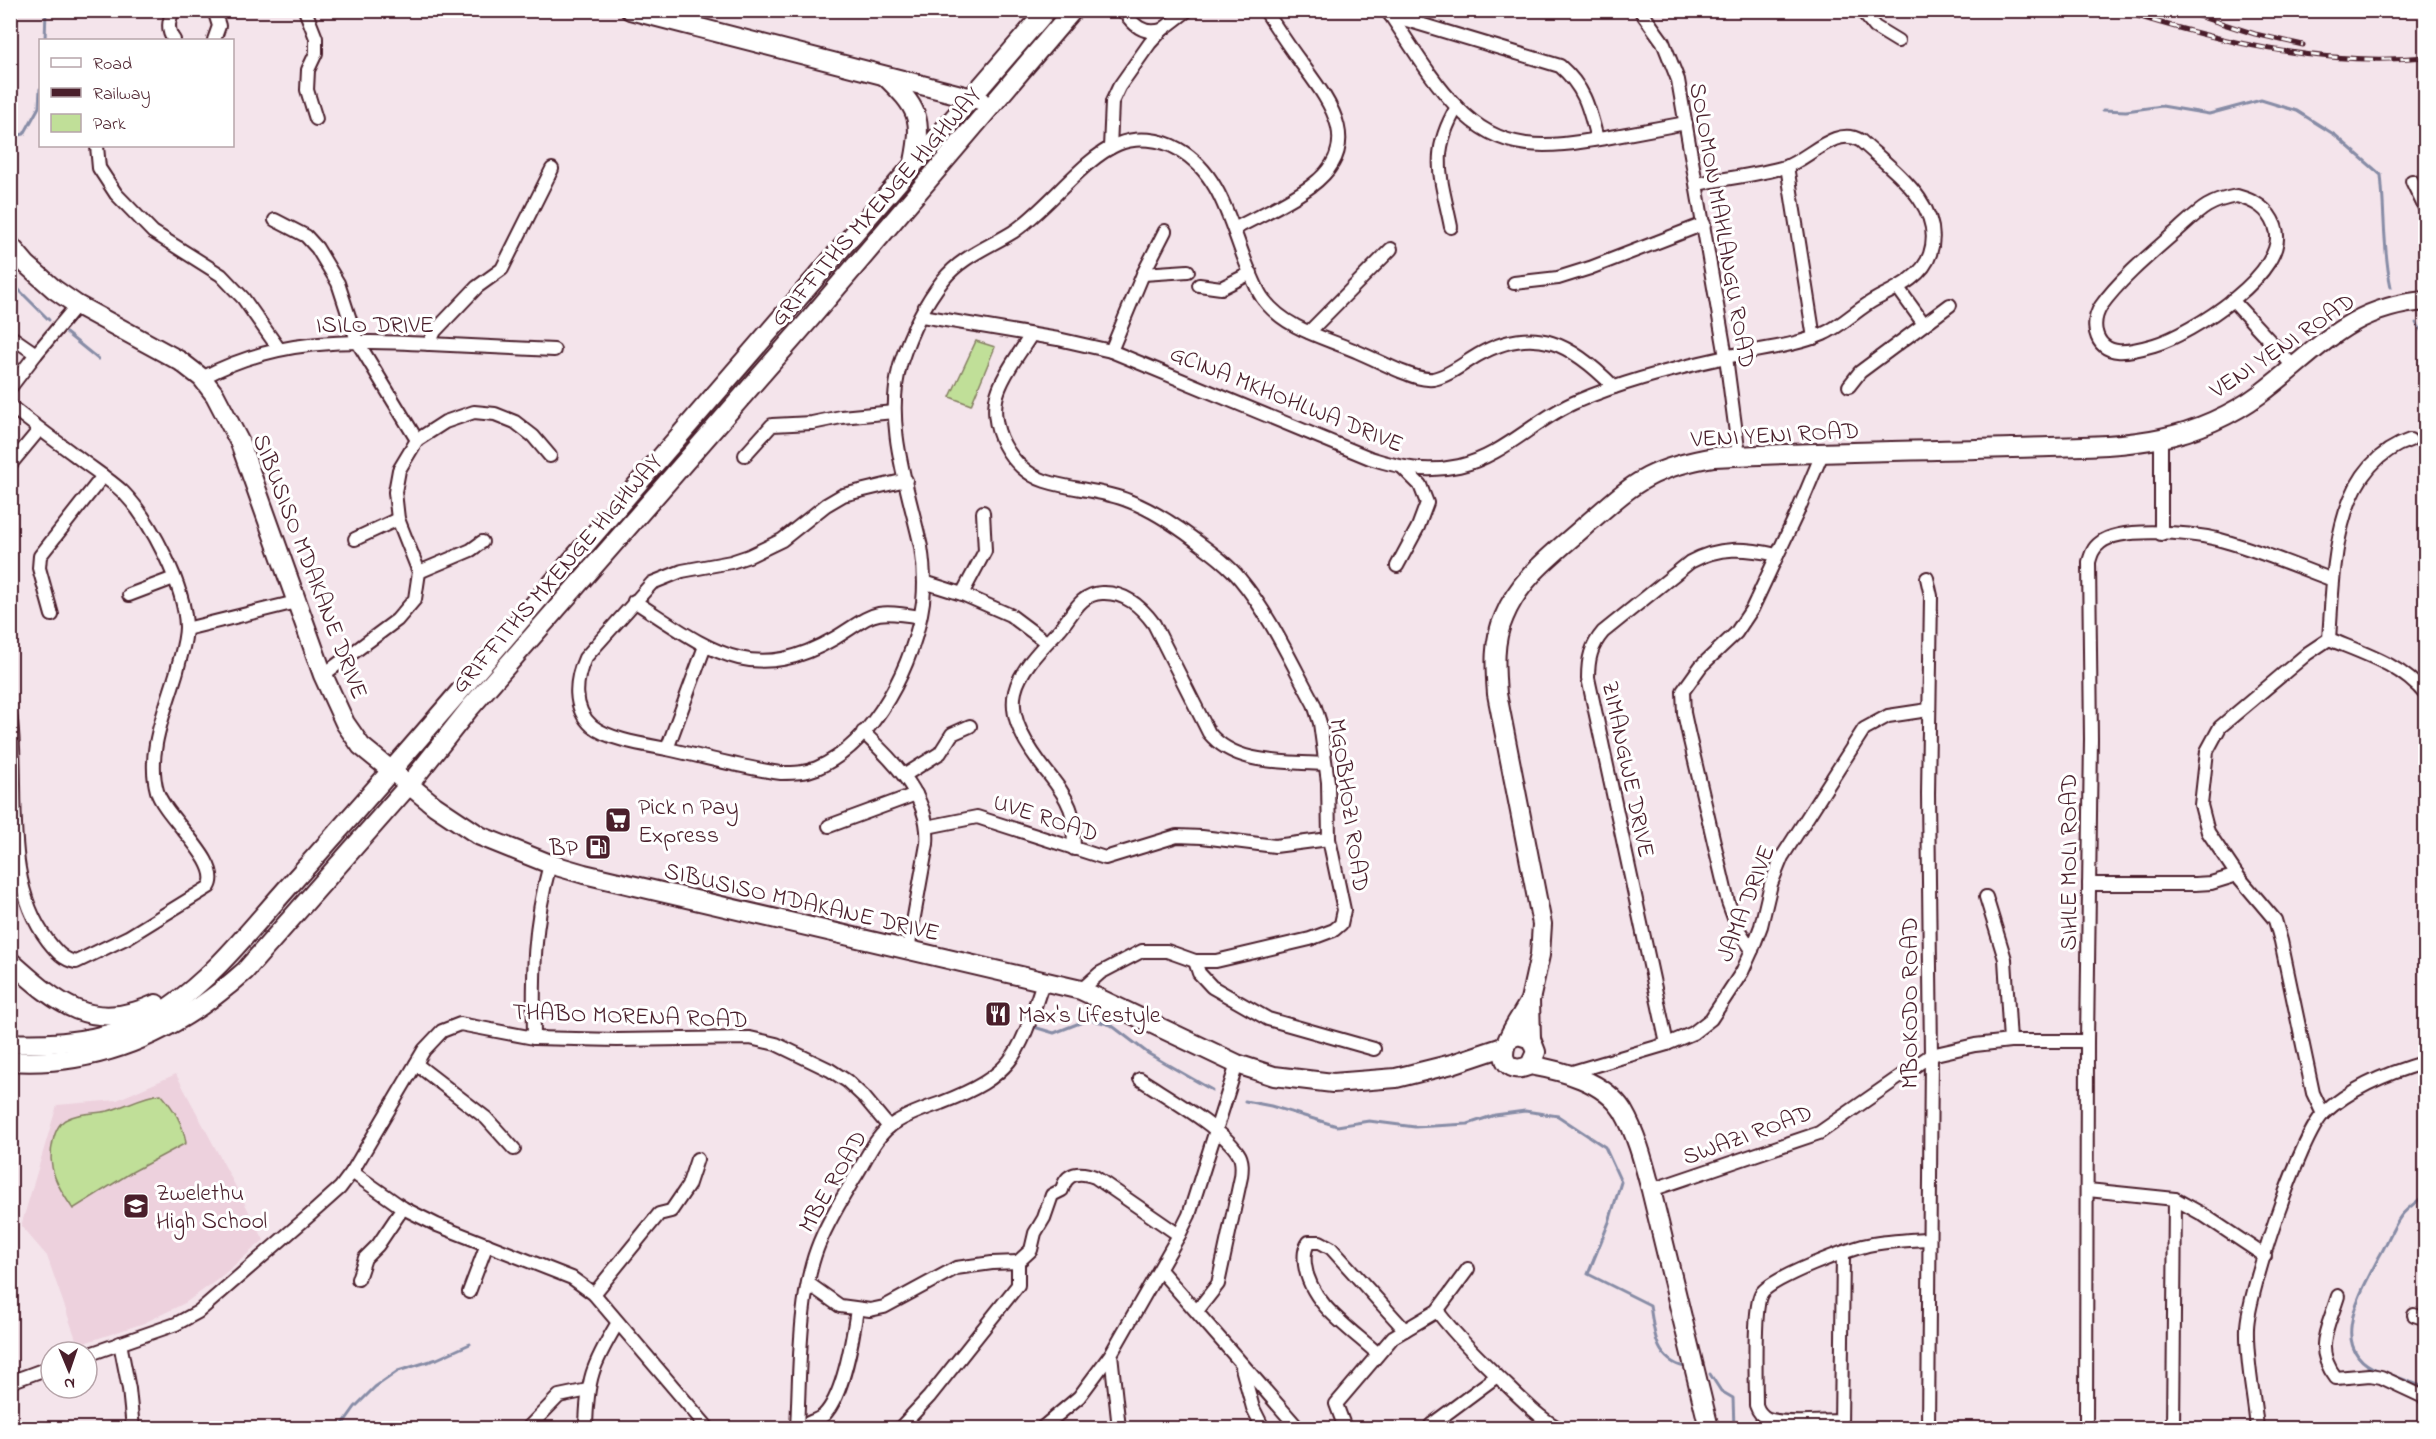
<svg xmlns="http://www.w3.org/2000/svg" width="2436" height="1439" viewBox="0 0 2436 1439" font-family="'Indie Flower',sans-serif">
<rect width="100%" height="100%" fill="#f4e4eb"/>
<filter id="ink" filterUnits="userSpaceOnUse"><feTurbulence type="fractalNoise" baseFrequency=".0167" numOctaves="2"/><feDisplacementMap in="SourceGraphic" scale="12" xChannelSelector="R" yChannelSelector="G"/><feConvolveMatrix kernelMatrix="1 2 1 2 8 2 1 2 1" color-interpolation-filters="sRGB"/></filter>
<g filter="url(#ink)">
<polygon fill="#edd1dd" points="176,1074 264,1240 217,1280 185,1303 144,1323 78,1345 47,1256 21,1226 57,1105 117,1100"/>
<g fill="#c0df98" stroke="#857f62" stroke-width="1.5">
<polygon points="976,341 995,347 971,405 950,397"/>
<path d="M161 1094C174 1109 183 1123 186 1143L132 1172 73 1209C58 1187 46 1168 53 1141 55 1132 58 1123 67 1119 79 1112 95 1114 108 1111 126 1106 142 1096 161 1094Z"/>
</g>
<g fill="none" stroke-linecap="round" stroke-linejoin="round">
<g stroke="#878ca6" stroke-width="3">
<polyline points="45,40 46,10"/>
<path d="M2103 110 2126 111 2162 106 2209 114 2261 100 2297 111 2335 135 2381 175C2385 213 2383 251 2391 287"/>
<polyline points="10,137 24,134 39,107 40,89"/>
<polyline points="10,281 49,320"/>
<polyline points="2416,323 2426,337"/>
<polyline points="66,333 98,359"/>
<polyline points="1034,1027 1054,1033 1090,1019 1111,1025 1149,1054 1212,1090"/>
<path d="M1245 1101 1271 1106 1337 1126 1369 1121 1415 1127 1468 1124 1495 1115 1525 1111 1558 1116 1605 1147 1621 1182 1609 1222 1588 1274 1650 1305C1654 1330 1654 1360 1685 1367"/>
<path d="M2380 1371C2325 1351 2361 1292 2379 1257 2387 1244 2392 1228 2401 1216 2407 1208 2418 1201 2426 1194"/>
<polyline points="1710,1374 1721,1391 1733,1398 1734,1428"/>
<polyline points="2389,1374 2426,1388"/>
<polyline points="340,1428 355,1407 375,1387 398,1371 437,1359 470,1344"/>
</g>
<defs>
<g id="street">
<polyline points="214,10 219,26 214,40"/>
<polyline points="305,10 316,38 316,53 308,70 307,90 316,119"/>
<path d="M1123 10C1133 25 1143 35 1162 30"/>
<path d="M1387 10C1409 42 1430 79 1457 107 1501 154 1547 148 1605 138 1632 133 1659 128 1686 123"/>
<polyline points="1640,10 1663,42 1678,80 1726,357 1739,456"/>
<polyline points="1861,10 1875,27 1898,41"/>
<path d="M1390 15 1560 66C1585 88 1589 108 1597 139"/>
<path d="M174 40C167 31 168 20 174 10"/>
<polyline points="97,146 99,168 116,194 153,232 221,275 243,298 279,349"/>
<polyline points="1110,148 1112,102 1119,87 1150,43 1162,30 1188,10"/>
<polyline points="1787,166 1814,338"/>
<polyline points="2412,181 2426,210"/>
<path d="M2237 196C2255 201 2268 208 2275 226 2293 271 2189 335 2154 345 2133 351 2103 360 2096 332 2094 323 2096 314 2101 306 2120 279 2154 251 2179 229 2188 221 2197 212 2207 206 2217 200 2226 198 2237 196Z"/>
<polyline points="275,220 306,236 317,248 338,283 357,341 417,440"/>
<path d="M1451 227C1441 177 1429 154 1457 107"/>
<path d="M1234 229C1260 215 1288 203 1311 186 1366 145 1329 101 1299 60 1287 44 1276 27 1265 10"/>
<polyline points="1143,274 1188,271"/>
<polyline points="1514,283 1558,278 1590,268 1704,224"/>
<polyline points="1199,285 1221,288 1251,273"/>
<polyline points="1898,288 1924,324"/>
<polyline points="2232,300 2293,366"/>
<path d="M922 316 1058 339 1111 351 1370 458C1401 468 1427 473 1459 466 1504 456 1536 418 1578 401 1624 381 1676 368 1726 357 1758 349 1792 347 1823 334 1842 326 1857 309 1876 299 1895 289 1923 277 1930 254 1946 206 1891 169 1861 141 1836 125 1809 159 1785 167 1758 175 1726 178 1697 184"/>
<polyline points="1309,332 1391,249"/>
<path d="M1031 335C1020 353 1006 370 999 389 985 425 1011 470 1045 481 1073 490 1102 490 1129 501 1153 510 1175 525 1195 540 1211 552 1228 564 1240 579 1270 615 1291 662 1314 704L1320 723 1328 782 1329 839 1344 910 1341 924 1334 930 1310 939 1216 961H1195L1167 951H1142L1100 973 1081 990"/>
<polyline points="10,336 36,354"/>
<polyline points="429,344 435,331 477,287 502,269 552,169"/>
<polyline points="1111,351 1143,274 1165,231"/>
<path d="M202 378C276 338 348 340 430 344 471 346 512 348 554 350"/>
<polyline points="1849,386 1860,372 1950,305"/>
<polyline points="10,388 36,354 77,305"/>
<path d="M10 406C32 423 54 440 76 456 91 468 109 479 123 492 151 521 185 586 186 627 186 642 180 657 177 671 166 709 146 752 157 791 164 817 224 863 209 887L128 937 76 962C63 960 56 951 48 941 0 879 21 784 10 713"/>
<polyline points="745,455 772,425 812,423 841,417 894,412"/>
<polyline points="10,465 39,430"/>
<path d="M906 480 843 495 826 505 782 540 749 556 731 562 682 571 652 583 585 658C575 680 572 708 592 726 609 740 646 745 667 749 705 757 743 768 781 773 794 773 805 773 817 768 875 743 915 662 923 602 925 583 924 566 921 547 908 488 883 422 901 362 910 334 925 303 943 280 961 257 989 247 1013 232 1048 209 1082 159 1118 144 1137 136 1161 139 1178 149 1224 175 1231 231 1251 275 1255 283 1258 293 1264 300 1287 330 1326 338 1358 352 1372 358 1386 365 1400 371 1410 375 1421 380 1433 379 1449 376 1464 363 1478 355 1535 323 1572 344 1614 387"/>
<polyline points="2161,534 2161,438"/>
<polyline points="355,539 398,519"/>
<polyline points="1397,566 1418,527 1427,503 1420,485 1403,468"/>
<polyline points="419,572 471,550 482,542"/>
<polyline points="1927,578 1931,596 1928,794 1931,1055 1928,1428"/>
<polyline points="924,582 962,594 1010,615 1046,642"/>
<polyline points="962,594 985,551 983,512"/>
<polyline points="129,595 174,578"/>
<path d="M634 601C706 647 750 688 835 638 874 614 872 608 920 617"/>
<polyline points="52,615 39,568 40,556 103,476"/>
<polyline points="186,629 296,602"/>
<path d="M2329 639C2365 654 2400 664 2426 695"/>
<polyline points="323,675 397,620 415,599 419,572 398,519 395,492 399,470 417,440 445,422 474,412 495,414 515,422 533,436 550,456"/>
<path d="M863 732C894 762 931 797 927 844L908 950"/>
<polyline points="667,749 705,646"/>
<polyline points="905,775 940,753 952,734 970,726"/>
<polyline points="829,826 916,794"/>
<polyline points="927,827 977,817 1105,858 1177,836 1202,837 1275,846 1329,839"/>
<path d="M1074 849C1073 836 1075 820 1070 808 1063 790 1051 778 1040 763 995 702 1012 678 1059 630 1073 615 1079 594 1102 593 1125 592 1141 606 1154 624L1209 733C1236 766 1286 761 1324 764"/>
<polyline points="2089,884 2195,884 2211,883 2237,875"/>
<polyline points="1986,897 2005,959 2010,1041"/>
<polyline points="1752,950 1738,929 1728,902 1689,736 1684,713 1683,691 1701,666 1736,633 1752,609 1798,511 1822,454"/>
<polyline points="1195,961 1199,973 1212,987 1268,1019 1374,1049"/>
<path d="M534 1038C533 975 533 926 550 864"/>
<path d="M1667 1044 1588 678C1588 659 1591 646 1603 632L1690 562C1719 546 1745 548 1777 555"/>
<polyline points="416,1064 486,1118 514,1149"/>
<polyline points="1569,1073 1667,1044 1693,1033 1711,1019 1742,972 1752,950 1761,926 1771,884 1782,857 1864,729 1888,716 1928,710"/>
<path d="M1140 1079C1167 1097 1221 1127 1238 1153 1243 1160 1242 1169 1241 1177L1218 1284 1197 1311"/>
<path d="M2323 1114 2313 1093 2281 941 2275 920 2237 875 2208 832 2201 805 2207 751 2220 727 2308 653 2329 639C2334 572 2332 466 2410 440"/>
<polyline points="352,1172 403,1208 437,1225 572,1278 594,1294 708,1428"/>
<polyline points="1651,1190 1819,1133 1931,1055 1975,1045 2010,1041 2087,1041"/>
<polyline points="2088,1190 2175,1199 2202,1214 2265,1256"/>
<polyline points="1160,1270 1298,1428"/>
<polyline points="358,1279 365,1258 378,1245 403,1208"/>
<polyline points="809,1284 840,1306 870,1310 884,1307 956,1268 992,1263 1018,1262"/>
<polyline points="469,1292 487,1244"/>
<polyline points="594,1294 659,1214 671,1211 688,1186 697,1159"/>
<path d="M2338 1296C2328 1329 2313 1348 2336 1378L2370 1375 2381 1377 2426 1398"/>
<path d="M1437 1311C1460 1341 1488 1367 1515 1393 1529 1406 1542 1420 1559 1428"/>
<polyline points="2414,1315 2426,1319"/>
<polyline points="120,1343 129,1389 133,1428"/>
<polyline points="1111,1354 1119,1428"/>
<path d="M1378 1354C1351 1329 1310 1304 1305 1265 1304 1256 1304 1249 1309 1242H1320L1331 1248 1405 1330"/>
<polyline points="87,1355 176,1324 198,1312 311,1214 340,1188 352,1172 424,1050 442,1031 460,1024 534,1038 617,1040 750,1038 776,1044 830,1070 847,1081 864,1097 889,1127"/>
<polyline points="1242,1368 1253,1408 1263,1428"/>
<polyline points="10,1382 51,1367"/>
<path d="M1841 1421C1821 1421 1787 1425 1768 1419 1761 1416 1758 1411 1756 1405 1756 1383 1753 1309 1761 1294 1770 1278 1853 1247 1873 1244 1891 1241 1910 1240 1928 1239"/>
<polyline points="1431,1425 1497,1376"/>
<polyline points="1841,1427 1843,1253"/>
<polyline points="528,1428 559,1396 588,1390"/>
<path d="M586 1428C587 1379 592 1366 617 1324"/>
<path d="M797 1428C800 1374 798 1300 817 1249 826 1224 842 1199 855 1177 865 1161 874 1140 888 1128 900 1117 926 1108 941 1103 1016 1074 1019 1054 1043 982"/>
<path d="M800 1428C807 1422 817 1421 824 1415 844 1395 853 1337 857 1309"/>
<path d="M900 1428 929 1397 1018 1285V1262L1031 1250 1035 1233 1044 1218 1052 1195 1062 1190C1066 1172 1080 1171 1095 1177L1179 1235"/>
<polyline points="1042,1428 1079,1397 1111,1354 1179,1235 1189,1215 1237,1064"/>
<polyline points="1345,1428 1336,1404 1393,1337 1437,1311 1468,1269"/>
<path d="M2086 1428 2087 1041 2091 739 2089 562C2091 555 2093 548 2100 543 2120 526 2191 533 2217 539 2256 549 2295 566 2333 580"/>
<polyline points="2173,1428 2175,1199"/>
<path d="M2257 1428C2254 1395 2246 1361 2247 1328 2248 1293 2300 1136 2324 1113 2352 1087 2390 1072 2426 1062"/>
</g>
<g id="secondary">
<polyline points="630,10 980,100"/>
<path d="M885 76C918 108 923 117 914 162"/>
<polyline points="10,245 27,265 54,289 77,305 180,361 202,378 215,395 240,443 323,675 345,723 361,746 435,806 480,836 550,864 584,874 1081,990 1237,1064 1274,1076 1333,1083 1396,1078 1452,1064 1503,1047"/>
<path d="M10 961C58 1004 90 1033 156 1004"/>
<path d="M1509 1039 1518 1035 1531 1039 1536 1052 1530 1065C1524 1068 1518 1070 1512 1067 1490 1056 1520 1019 1528 1004"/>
<path d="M1531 1039 1530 1000 1540 955 1542 924 1497 694C1495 668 1493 641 1504 617 1520 577 1555 553 1586 525 1606 508 1625 489 1648 477 1669 466 1691 461 1714 457 1813 452 1913 451 2012 448 2059 446 2116 448 2161 438 2196 431 2232 415 2260 394 2318 351 2347 307 2426 301"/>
<path d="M10 1043C64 1046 124 1038 169 1007 216 975 252 927 290 885 352 816 413 746 473 676 663 453 854 231 1047 10"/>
<path d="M10 1061C101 1067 178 1031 245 971L408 786 469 709 810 319 1073 10"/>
<path d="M1530 1065C1563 1071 1604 1081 1623 1111 1637 1135 1644 1164 1651 1190L1709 1428"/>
</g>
</defs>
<use href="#street" stroke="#4a1f2b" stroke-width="16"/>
<use href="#secondary" stroke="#4a1f2b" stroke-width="22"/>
<use href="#street" stroke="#fff" stroke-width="12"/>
<use href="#secondary" stroke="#fff" stroke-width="18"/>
<defs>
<g id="rail">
<path d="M2118 10C2216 41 2323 67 2426 57"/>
<polyline points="2180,10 2255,34 2303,45"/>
</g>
</defs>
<use href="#rail" stroke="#4a1f2b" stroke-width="5"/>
<use href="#rail" stroke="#fff" stroke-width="3" stroke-dasharray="9" stroke-linecap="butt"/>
</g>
</g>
<defs>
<symbol id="supermarket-square" viewBox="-11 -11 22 22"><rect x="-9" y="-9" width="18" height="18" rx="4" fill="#4a1f2b" stroke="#fff"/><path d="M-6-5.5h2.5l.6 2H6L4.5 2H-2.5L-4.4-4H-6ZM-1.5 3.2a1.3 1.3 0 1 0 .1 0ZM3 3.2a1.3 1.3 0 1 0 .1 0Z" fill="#fff"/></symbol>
<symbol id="fuel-square" viewBox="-11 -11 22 22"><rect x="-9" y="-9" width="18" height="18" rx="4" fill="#4a1f2b" stroke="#fff"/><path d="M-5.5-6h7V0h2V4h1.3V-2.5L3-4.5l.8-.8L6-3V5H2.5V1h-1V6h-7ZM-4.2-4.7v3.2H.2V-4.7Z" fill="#fff"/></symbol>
<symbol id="restaurant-square" viewBox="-11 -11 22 22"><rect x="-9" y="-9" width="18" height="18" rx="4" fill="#4a1f2b" stroke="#fff"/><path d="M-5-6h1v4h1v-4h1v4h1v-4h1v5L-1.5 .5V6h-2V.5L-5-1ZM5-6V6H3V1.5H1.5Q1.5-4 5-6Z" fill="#fff"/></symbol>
<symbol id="school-square" viewBox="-11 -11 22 22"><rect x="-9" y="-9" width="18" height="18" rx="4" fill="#4a1f2b" stroke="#fff"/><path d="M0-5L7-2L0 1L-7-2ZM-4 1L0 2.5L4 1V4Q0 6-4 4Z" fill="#fff"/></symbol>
</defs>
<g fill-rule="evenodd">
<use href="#supermarket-square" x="603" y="805" width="30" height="30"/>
<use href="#fuel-square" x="583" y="832" width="30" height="30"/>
<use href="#restaurant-square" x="983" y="999" width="30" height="30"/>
<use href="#school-square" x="121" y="1191" width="30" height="30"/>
</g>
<g text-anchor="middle" stroke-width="6" stroke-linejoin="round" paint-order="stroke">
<g font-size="24" fill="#4a1f2b" stroke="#fff">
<text transform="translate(875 206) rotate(-49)" y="8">GRIFFITHS MXENGE HIGHWAY</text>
<text transform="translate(1723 225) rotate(80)" y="8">SOLOMON MAHLANGU ROAD</text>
<text x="375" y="332">ISILO DRIVE</text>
<text transform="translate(2282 345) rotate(-34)" y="8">VENI YENI ROAD</text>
<text transform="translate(1287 398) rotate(22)" y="8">GCINA MKHOHLWA DRIVE</text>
<text transform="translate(1775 434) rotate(-3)" y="8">VENI YENI ROAD</text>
<text transform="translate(311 566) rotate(69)" y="8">SIBUSISO MDAKANE DRIVE</text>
<text transform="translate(556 573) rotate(-49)" y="8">GRIFFITHS MXENGE HIGHWAY</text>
<text transform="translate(1629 769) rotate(78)" y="8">ZIMANGWE DRIVE</text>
<text transform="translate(1350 805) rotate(82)" y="8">MGOBHOZI ROAD</text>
<text transform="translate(1046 817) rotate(18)" y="8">UVE ROAD</text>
<text transform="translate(2068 862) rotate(-90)" y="8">SIHLE MOLI ROAD</text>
<text transform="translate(802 901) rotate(13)" y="8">SIBUSISO MDAKANE DRIVE</text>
<text transform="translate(1745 903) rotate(-69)" y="8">JAMA DRIVE</text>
<text transform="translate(1909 1003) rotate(-90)" y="8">MBOKODO ROAD</text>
<text transform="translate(630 1015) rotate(2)" y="8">THABO MORENA ROAD</text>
<text transform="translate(1747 1134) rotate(-20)" y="8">SWAZI ROAD</text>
<text transform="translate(832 1181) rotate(-60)" y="8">MBE ROAD</text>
</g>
<g font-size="24" fill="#4a1f2b" stroke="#fff" text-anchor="start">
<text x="638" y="814">Pick n Pay<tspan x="638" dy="28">Express</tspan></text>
<text x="578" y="855" text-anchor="end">BP</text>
<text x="1018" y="1022">Max's Lifestyle</text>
<text x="156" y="1200">Zwelethu<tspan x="156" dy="28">High School</tspan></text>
</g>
</g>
<rect width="2436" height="1439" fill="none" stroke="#fff" stroke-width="36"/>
<rect x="18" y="18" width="2400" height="1403" fill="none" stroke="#4a1f2b" stroke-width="2" filter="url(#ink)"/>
<rect x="39" y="39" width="195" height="108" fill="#ffffff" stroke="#b7a5aa" stroke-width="1.5"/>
<rect x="51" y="58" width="30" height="9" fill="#ffffff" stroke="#b7a5aa" stroke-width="1.5"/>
<text x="93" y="69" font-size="18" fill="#4a1f2b">Road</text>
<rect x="51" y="88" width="30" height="9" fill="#4a1f2b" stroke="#b7a5aa" stroke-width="1.5"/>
<text x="93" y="99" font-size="18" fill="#4a1f2b">Railway</text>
<rect x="51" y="114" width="30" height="18" fill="#c0df98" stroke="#b7a5aa" stroke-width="1.5"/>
<text x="93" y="129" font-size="18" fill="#4a1f2b">Park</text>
<g transform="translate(69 1370) rotate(178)"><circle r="28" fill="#ffffff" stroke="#b7a5aa" stroke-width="1.5"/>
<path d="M0-4.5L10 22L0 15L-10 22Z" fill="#4a1f2b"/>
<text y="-9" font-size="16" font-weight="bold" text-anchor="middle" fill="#4a1f2b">N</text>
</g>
</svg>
